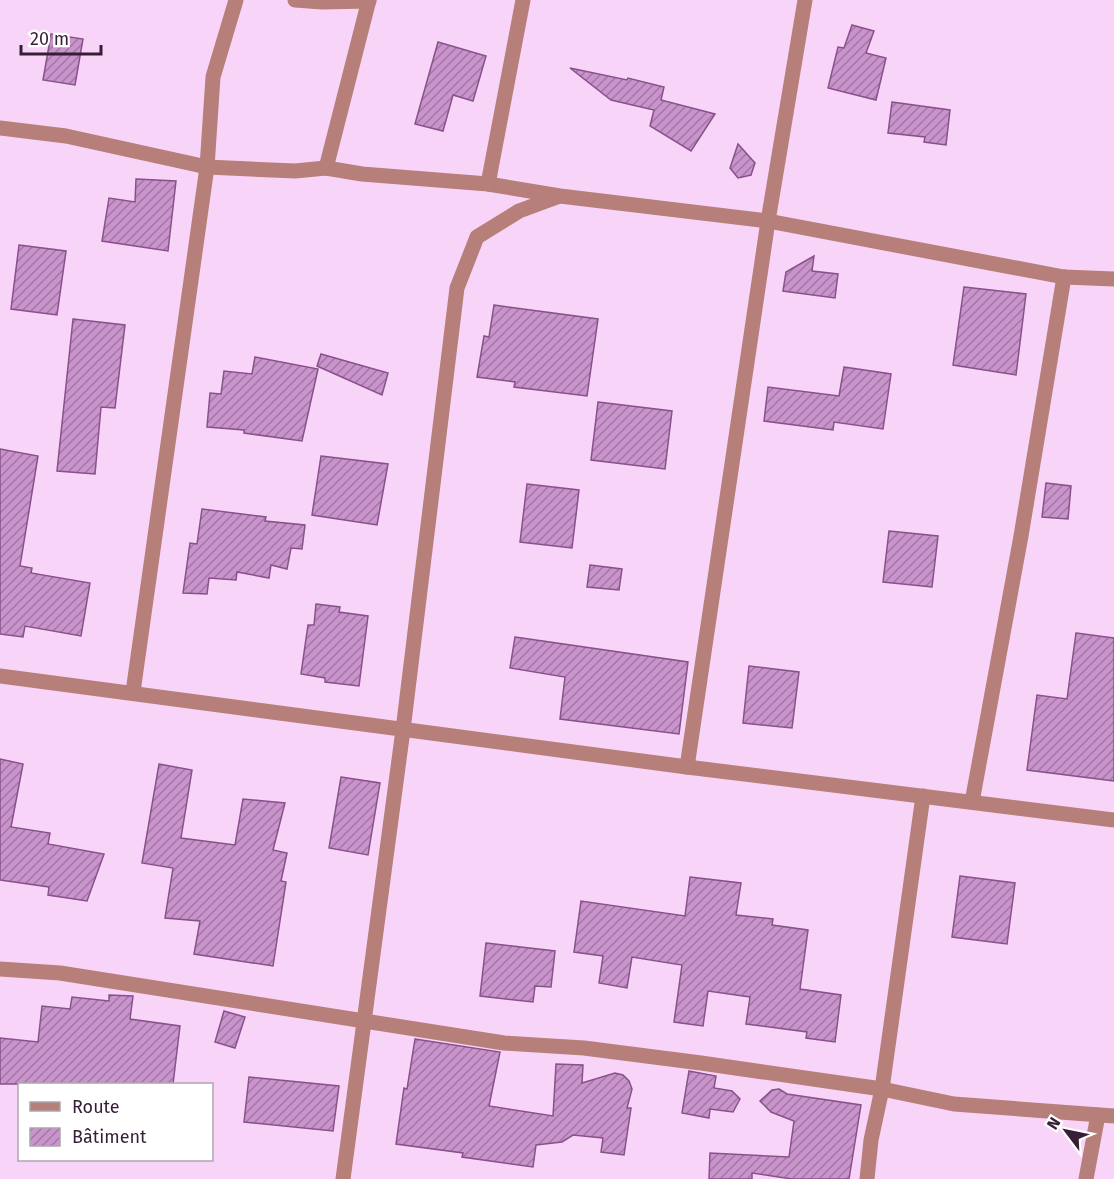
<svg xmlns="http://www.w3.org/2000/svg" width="1114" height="1179" viewBox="0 0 1114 1179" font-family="'Fira Sans',sans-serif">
<defs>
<pattern id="building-hatch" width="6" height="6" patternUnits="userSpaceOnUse" patternTransform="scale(1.5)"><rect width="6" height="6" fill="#c993cb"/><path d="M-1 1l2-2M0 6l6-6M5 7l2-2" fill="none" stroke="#a477a6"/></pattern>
</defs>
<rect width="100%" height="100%" fill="#f9d4f9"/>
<g fill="url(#building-hatch)" stroke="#87518a" stroke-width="1.5">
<polygon points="852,25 874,31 866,53 886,58 876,100 828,88 838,47 844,48"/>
<polygon points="51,34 83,39 75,85 43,80"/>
<polygon points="438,42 486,56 473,101 453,95 443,131 415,124"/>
<polygon points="570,68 627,80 628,78 664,87 661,100 715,114 691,151 650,126 654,110 611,100"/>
<polygon points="892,102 950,110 946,145 924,142 925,137 888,133"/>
<polygon points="738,144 755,163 751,175 738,178 730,168"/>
<polygon points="136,179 176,181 168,251 102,241 109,198 135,202"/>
<polygon points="19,245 66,251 57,315 11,309"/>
<polygon points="814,256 812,271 838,274 835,298 783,291 786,272"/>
<polygon points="964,287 1026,294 1016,375 953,365"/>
<polygon points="494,305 598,319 587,396 514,387 515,382 477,377 484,336 489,337"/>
<polygon points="73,319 125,325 115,408 101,407 95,474 57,471"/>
<polygon points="321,354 388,373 382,395 317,366"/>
<polygon points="255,357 318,369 302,441 244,433 244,430 207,427 210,393 221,394 224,371 252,374"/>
<polygon points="844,367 891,374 883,429 834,422 833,430 764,421 768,387 839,396"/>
<polygon points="598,402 672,411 665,469 591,460"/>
<polygon points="0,449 38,456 20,566 32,568 31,573 90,583 81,636 25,626 23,637 0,634"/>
<polygon points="321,456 388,464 377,525 312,515"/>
<polygon points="1046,483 1071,486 1068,519 1042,517"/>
<polygon points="527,484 579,490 572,548 520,542"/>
<polygon points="202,509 266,517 265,521 305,525 302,549 291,548 287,569 271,565 269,578 237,572 236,580 209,578 207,594 183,593 190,543 197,544"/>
<polygon points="889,531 938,536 932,587 883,582"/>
<polygon points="590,565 622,569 619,590 587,587"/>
<polygon points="316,604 340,607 339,612 368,616 359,686 325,682 325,678 301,674 308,625 314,625"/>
<polygon points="1076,633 1114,638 1114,781 1027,770 1037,695 1067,699"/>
<polygon points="515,637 688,662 679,734 560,719 565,677 510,668"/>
<polygon points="749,666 799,672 792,728 743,723"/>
<polygon points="0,759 23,764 11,827 50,833 48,844 104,854 87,901 48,895 49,887 0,880"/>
<polygon points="159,764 192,770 181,838 235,845 243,799 285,803 273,850 287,853 281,881 286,882 273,966 194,954 200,921 165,918 173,868 142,863"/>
<polygon points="341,777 380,783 368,855 329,848"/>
<polygon points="960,876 1015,883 1007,944 952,937"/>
<polygon points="690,877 741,883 736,915 773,919 772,925 808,930 800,989 841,995 835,1042 806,1038 807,1032 746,1024 750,997 708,991 703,1026 674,1022 682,965 632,957 627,988 599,983 603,956 574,952 581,901 685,916"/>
<polygon points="486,943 555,951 551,987 535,986 533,1002 480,996"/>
<polygon points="109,995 133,996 130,1019 180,1026 173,1084 0,1084 0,1038 38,1042 42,1006 70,1009 72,997 109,1001"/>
<polygon points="224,1011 245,1017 235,1048 215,1042"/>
<polygon points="415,1039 500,1052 489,1106 553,1116 556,1064 583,1065 582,1083 615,1073 623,1075 629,1081 632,1089 627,1108 631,1108 624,1155 601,1152 603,1138 573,1135 562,1142 536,1145 533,1167 462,1157 463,1153 396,1144 404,1088 407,1089"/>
<polygon points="689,1071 716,1076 714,1088 732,1091 740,1099 733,1112 710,1109 709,1118 682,1113"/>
<polygon points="249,1077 339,1086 333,1131 244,1122"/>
<polygon points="779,1089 787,1094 861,1105 849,1179 792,1179 752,1173 752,1179 709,1179 710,1153 789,1157 794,1121 771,1112 760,1101 772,1090"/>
</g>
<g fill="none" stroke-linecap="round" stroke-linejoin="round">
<g stroke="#b77f79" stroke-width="15">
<polyline points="295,0 322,2 369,1"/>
<polyline points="0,128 66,136 207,167 295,171 326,168 362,174 488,184 560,196 768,221 1064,277 1114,279"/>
<polyline points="326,168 369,0"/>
<polyline points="488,184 523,0"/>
<polyline points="0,676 687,767 1114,820"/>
<polyline points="133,692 207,167 213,77 236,0"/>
<polyline points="687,767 768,221 805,0"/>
<polyline points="972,802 1021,536 1064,277"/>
<polyline points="0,969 60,973 504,1043 584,1048 701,1063 882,1089 954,1104 1114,1116"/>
<polyline points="343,1179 403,730 457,288 477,237 519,211 557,197"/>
<polyline points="867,1179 871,1140 882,1089 923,796"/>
<polyline points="1086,1179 1098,1115"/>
</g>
</g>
<rect x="18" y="1083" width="195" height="78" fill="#ffffff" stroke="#aea5af" stroke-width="1.5"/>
<rect x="30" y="1102" width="30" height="9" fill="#b77f79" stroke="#aea5af" stroke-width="1.5"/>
<text x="72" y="1113" font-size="18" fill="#351e36">Route</text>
<rect x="30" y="1128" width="30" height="18" fill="url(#building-hatch)" stroke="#aea5af" stroke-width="1.5"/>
<text x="72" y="1143" font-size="18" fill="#351e36">Bâtiment</text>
<g transform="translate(1066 1131) rotate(302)" stroke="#ffffff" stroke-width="4.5" paint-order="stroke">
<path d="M0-4.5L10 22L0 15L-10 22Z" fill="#351e36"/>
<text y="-9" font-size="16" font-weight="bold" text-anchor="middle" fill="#351e36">N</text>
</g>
<path d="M21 45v9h80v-9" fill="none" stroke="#351e36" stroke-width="3"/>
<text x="30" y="45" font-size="18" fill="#351e36" stroke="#ffffff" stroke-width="4.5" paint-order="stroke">20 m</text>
</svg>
